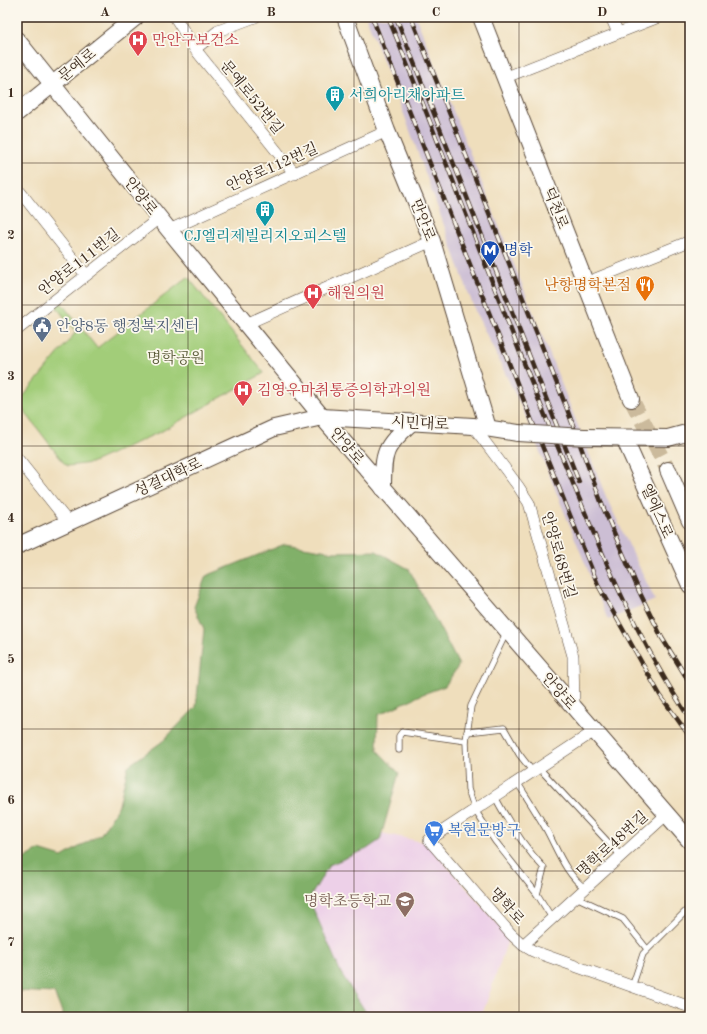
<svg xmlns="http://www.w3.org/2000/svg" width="707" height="1034" viewBox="0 0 707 1034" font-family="'Old Standard TT','Noto Serif KR',serif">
<rect width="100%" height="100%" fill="#fbf7ec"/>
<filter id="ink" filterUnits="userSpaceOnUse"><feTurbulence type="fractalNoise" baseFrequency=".025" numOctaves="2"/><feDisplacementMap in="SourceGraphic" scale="8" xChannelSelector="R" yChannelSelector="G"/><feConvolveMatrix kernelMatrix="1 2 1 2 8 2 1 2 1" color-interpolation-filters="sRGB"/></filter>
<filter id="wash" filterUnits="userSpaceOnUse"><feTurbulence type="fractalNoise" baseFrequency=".012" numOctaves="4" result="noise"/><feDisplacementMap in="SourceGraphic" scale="16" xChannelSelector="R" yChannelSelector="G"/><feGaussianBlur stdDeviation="0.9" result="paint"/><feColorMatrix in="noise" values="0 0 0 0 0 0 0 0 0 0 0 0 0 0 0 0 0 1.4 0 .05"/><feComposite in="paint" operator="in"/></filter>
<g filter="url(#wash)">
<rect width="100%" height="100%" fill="#efdebc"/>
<polygon fill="#edd0e8" points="382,833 427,843 509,937 483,1012 479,1017 369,1017 341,973 309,900 329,865 367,849 380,840"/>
<polygon fill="#ccbed4" points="366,17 416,17 607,499 655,600 608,620 523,410 475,311 405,117"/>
<polygon fill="#a2cd79" stroke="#6e7c4c" points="188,277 264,373 162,431 91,463 68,466 64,463 18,403 76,332 54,304 59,300 97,348"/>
<polygon fill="#81b069" stroke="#5e6d44" points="285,544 334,552 376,551 409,569 459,665 445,686 423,694 378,715 377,750 399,773 380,840 367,849 329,865 309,899 341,973 369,1017 64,1017 54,993 17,991 17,863 39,850 62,857 101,834 119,805 128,766 163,741 196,707 204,629 194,607 206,576"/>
</g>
<g filter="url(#ink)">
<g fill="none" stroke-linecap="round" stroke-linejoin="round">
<polyline stroke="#cbba9c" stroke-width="16" stroke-dasharray="16 8" stroke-linecap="butt" points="631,399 668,470"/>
<defs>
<g id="lane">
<polyline points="506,633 471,706 466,741 468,789 475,810 495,841 537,894 552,918"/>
<polyline points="467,732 504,728 519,754 533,772"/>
<polyline points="399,750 399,736 402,732 466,741"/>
<polyline points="539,768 621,856"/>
<path d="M517 782C527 798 537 813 546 829 557 849 566 875 585 888"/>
<path d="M495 797C509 823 523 846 544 868L537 894"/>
<polyline points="576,897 623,919 647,949"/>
<polyline points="632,987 643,954 690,907"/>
</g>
<g id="street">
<polyline points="175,17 195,49 295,174"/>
<polyline points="611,17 618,33"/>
<polyline points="195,49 218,31 255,17"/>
<polyline points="504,78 659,17"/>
<polyline points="17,188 86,275"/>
<polyline points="169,230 387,131"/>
<polyline points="585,283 690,241"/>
<polyline points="246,324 432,241"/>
<polyline points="17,330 159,218"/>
<polyline points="473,426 518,486 529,503 573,656 574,708"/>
<polyline points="17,458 68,522"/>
<polyline points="593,732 429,840 511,934 523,945 533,951 690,1007"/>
<polyline points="523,945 667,814"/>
</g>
<g id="secondary">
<polyline points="345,17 387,131 432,241 488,428"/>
<polyline points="481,17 631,399"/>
<polyline points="17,40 169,230 322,417 690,841"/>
<polyline points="17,113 136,17"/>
<polyline points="584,437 668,438 690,432"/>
<polyline points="624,438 690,585"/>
<polyline points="668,470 690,521"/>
<path d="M383 488C383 451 384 448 411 423"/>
<polyline points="17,546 274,428 322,417 473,426 518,433"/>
</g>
</defs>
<use href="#lane" stroke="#564536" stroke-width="7"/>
<use href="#street" stroke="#564536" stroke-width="12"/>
<use href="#secondary" stroke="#564536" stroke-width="18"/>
<use href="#lane" stroke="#fff" stroke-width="5.5"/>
<use href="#street" stroke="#fff" stroke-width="11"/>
<use href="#secondary" stroke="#fff" stroke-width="16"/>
<defs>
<g id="rail">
<polyline points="372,17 530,416 599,587 660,695 690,737"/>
<path d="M388 17C449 165 503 316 565 464 601 552 637 640 690 719"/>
<polyline points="396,17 579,482"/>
<polyline points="411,17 567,409 603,507 639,591 662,638 690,683"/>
</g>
</defs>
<use href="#rail" stroke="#3b2a1e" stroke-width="4.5"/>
<use href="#rail" stroke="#fbf7ec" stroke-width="3" stroke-dasharray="9" stroke-linecap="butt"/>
<defs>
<polyline id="secondary-bridge" points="518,433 584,437"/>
</defs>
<use href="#secondary-bridge" stroke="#564536" stroke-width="18" stroke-linecap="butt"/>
<use href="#secondary-bridge" stroke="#fff" stroke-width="16"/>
</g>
</g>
<path fill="none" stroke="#3b2a1e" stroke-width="1" stroke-opacity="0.55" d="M188 17V1017M354 17V1017M519 17V1017M17 163H690M17 305H690M17 446H690M17 588H690M17 729H690M17 871H690"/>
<defs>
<symbol id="hospital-pin" viewBox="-11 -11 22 30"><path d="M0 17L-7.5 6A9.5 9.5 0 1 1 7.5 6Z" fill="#e0444e" stroke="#fbf7ec"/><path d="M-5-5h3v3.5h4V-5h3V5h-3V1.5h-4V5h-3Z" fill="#fff"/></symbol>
<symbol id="building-pin" viewBox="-11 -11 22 30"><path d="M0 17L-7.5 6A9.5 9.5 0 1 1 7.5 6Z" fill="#0f9aa8" stroke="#fbf7ec"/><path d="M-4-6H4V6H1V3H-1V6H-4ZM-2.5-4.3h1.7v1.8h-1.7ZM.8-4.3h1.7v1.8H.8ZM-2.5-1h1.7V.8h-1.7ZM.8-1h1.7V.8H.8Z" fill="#fff"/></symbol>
<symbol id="metro-pin" viewBox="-11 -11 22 30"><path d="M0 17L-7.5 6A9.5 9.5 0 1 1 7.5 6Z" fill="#1a4fb4" stroke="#fbf7ec"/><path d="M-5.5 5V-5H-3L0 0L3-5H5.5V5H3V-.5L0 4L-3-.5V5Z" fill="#fff"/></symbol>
<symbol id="restaurant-pin" viewBox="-11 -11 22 30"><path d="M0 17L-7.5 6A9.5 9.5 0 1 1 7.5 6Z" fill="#e8710a" stroke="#fbf7ec"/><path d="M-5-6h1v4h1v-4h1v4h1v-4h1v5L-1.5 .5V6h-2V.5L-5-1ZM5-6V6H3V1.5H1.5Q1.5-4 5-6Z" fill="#fff"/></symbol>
<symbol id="civic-pin" viewBox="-11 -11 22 30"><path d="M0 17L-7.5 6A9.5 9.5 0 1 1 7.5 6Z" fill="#5c6f8a" stroke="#fbf7ec"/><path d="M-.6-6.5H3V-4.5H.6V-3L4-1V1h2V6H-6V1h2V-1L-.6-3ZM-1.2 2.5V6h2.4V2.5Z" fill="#fff"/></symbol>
<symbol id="supermarket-pin" viewBox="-11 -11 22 30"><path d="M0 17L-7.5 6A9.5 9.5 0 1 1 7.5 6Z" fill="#3f7fe0" stroke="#fbf7ec"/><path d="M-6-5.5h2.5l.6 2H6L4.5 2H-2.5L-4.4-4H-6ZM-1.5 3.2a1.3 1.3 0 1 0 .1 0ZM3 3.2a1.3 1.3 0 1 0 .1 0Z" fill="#fff"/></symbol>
<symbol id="school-pin" viewBox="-11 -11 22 30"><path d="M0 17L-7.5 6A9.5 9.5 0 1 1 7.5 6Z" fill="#8d6e63" stroke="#fbf7ec"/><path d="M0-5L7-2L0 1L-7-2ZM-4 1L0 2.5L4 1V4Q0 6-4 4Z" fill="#fff"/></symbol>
</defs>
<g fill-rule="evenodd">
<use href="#hospital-pin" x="127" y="29" width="22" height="30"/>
<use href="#building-pin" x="324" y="84" width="22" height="30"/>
<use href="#building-pin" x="254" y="199" width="22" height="30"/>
<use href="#metro-pin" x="479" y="239" width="22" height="30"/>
<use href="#restaurant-pin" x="634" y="274" width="22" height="30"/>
<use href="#hospital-pin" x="302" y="282" width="22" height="30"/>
<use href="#civic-pin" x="31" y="315" width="22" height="30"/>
<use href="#hospital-pin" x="232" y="379" width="22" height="30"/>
<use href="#supermarket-pin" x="423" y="819" width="22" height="30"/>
<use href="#school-pin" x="394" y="890" width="22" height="30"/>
</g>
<g text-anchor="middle" stroke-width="3.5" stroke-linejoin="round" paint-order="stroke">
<g font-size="15" fill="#be3a42" stroke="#fbf7ec" text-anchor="start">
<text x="152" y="45">만안구보건소</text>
<text x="327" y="298">해원의원</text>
<text x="257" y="395">김영우마취통증의학과의원</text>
</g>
<g font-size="15" fill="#3b2a1e" stroke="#fbf7ec">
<text transform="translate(77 65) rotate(-39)" y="5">문예로</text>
<text transform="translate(252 97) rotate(51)" y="5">문예로52번길</text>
<text transform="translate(272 167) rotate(-24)" y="5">안양로112번길</text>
<text transform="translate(141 196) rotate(52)" y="5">안양로</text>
<text transform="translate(556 208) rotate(69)" y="5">덕천로</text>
<text transform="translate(423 220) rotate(69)" y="5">만안로</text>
<text transform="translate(79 262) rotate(-38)" y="5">안양로111번길</text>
<text transform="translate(420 423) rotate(3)" y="5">시민대로</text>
<text transform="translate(347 446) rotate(49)" y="5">안양로</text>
<text transform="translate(168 477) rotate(-25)" y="5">성결대학로</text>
<text transform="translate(657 511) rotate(66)" y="5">엘에스로</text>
<text transform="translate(559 555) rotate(74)" y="5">안양로68번길</text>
<text transform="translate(559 691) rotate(49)" y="5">안양로</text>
<text transform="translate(612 844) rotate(-42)" y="5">명학로48번길</text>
<text transform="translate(507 906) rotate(48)" y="5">명학로</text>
</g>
<g font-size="15" fill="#0d838f" stroke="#fbf7ec" text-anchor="start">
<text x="349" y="100">서희아리채아파트</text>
<text x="265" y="241" text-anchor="middle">CJ엘리제빌리지오피스텔</text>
</g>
<g font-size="15" fill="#164399" stroke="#fbf7ec" text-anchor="start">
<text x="504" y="255">명학</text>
</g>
<g font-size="15" fill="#c56008" stroke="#fbf7ec" text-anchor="end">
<text x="631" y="290">난향명학본점</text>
</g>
<g font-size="15" fill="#4e5e75" stroke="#fbf7ec" text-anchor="start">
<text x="56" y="331">안양8동 행정복지센터</text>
</g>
<g font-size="15" fill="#5a5b39" stroke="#fbf7ec">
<text x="176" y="363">명학공원</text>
</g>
<g font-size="15" fill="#366cbe" stroke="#fbf7ec" text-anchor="start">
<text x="448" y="835">복현문방구</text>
</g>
<g font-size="15" fill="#785e54" stroke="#fbf7ec" text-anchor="end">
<text x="391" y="906">명학초등학교</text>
</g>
</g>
<rect width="707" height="1034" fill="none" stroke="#fbf7ec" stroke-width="44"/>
<rect x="22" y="22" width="663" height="990" fill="none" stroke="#3b2a1e" stroke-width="1.5"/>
<g font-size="13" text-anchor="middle" font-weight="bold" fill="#3b2a1e">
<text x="105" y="16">A</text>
<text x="271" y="16">B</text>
<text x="436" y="16">C</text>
<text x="602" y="16">D</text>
<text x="11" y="97">1</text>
<text x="11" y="239">2</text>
<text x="11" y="380">3</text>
<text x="11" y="522">4</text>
<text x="11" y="663">5</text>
<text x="11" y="804">6</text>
<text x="11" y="946">7</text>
</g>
</svg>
